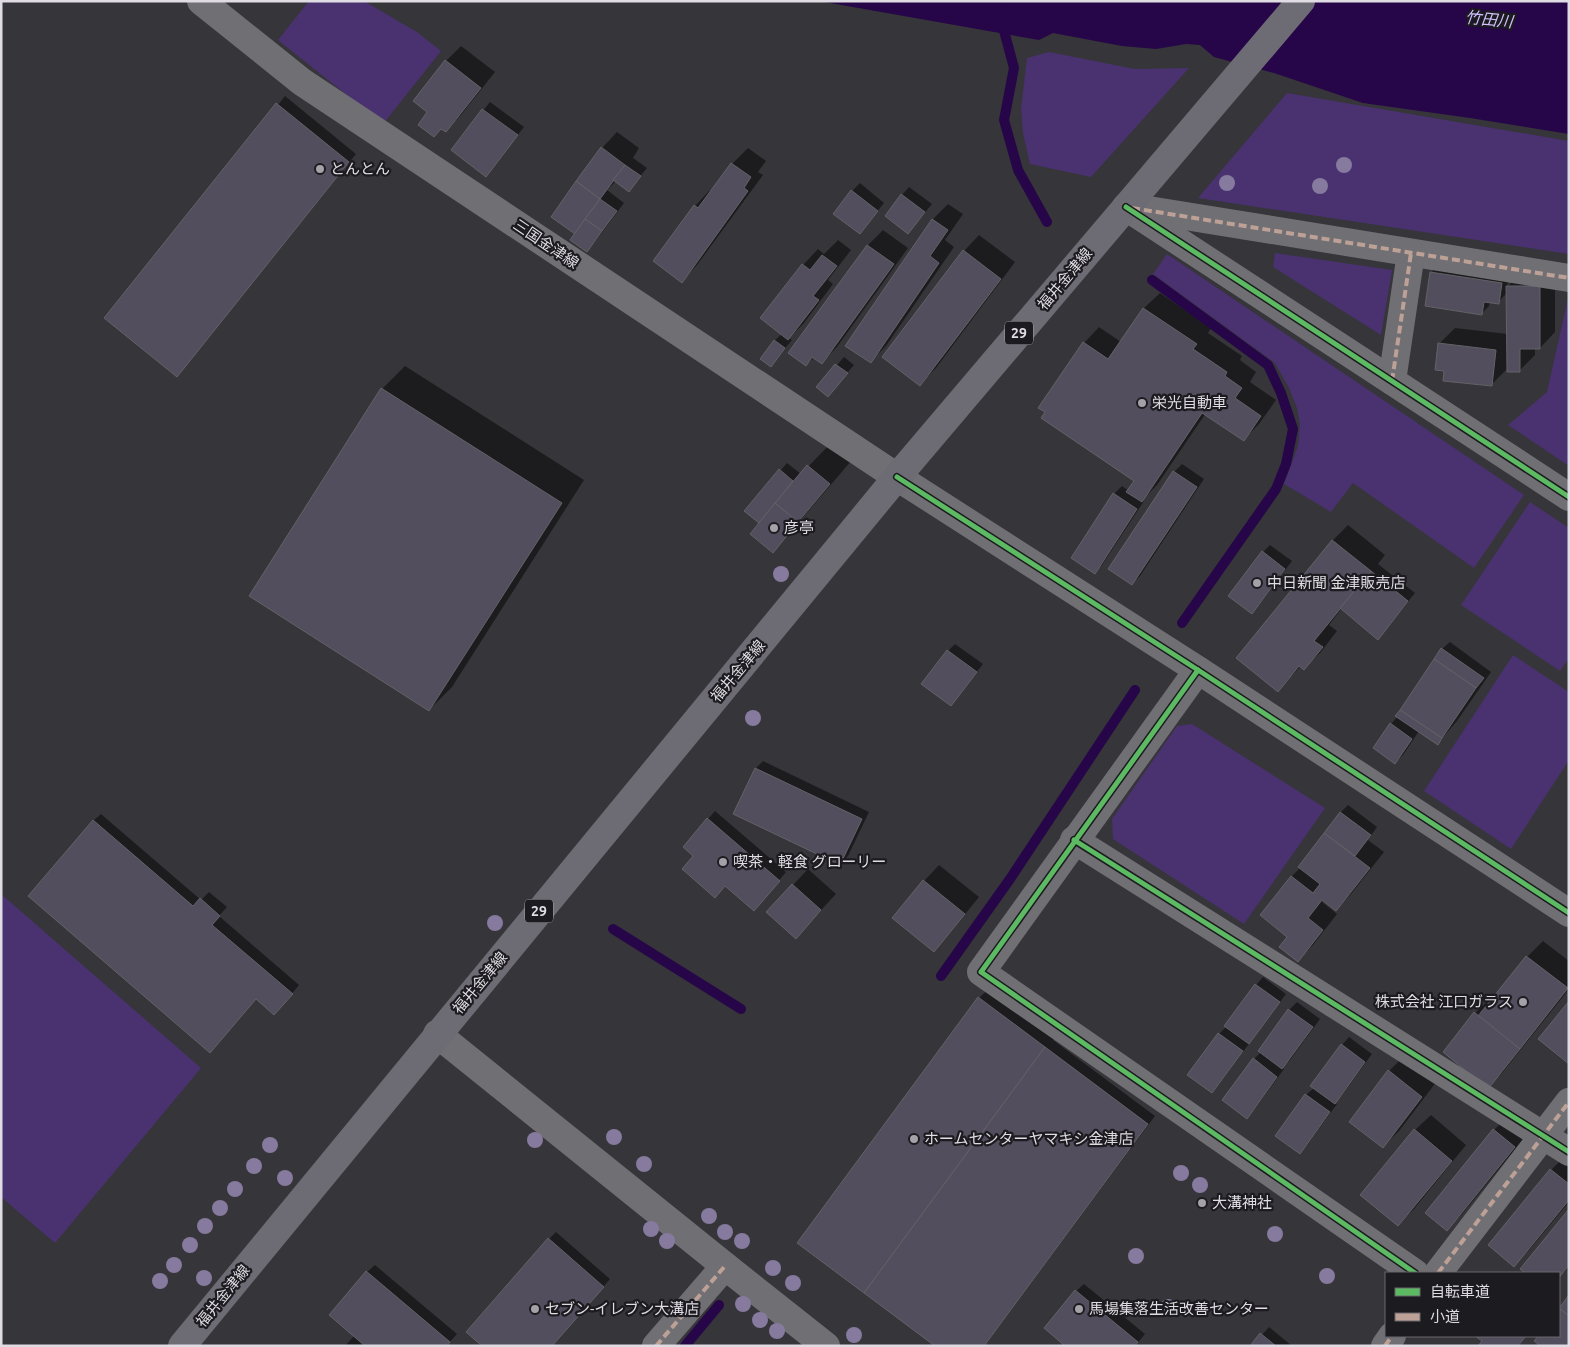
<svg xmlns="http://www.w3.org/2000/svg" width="1570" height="1347" viewBox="0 0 1570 1347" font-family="Ubuntu,'Noto Sans JP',sans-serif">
<rect width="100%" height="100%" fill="#363539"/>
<g fill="#49326f">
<polygon points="309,1 364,1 417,32 441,51 383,124 278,40"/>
<polygon points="1049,52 1135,69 1189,68 1091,177 1030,164 1023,133 1021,109 1027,58"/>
<polygon points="1287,93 1569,141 1569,254 1198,198"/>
<polygon points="1275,253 1392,270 1381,335 1273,267"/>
<polygon points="1167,254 1524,495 1474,568 1353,483 1331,512 1284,484 1298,446 1300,424 1297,408 1289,388 1275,363 1153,274"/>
<polygon points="1569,294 1569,466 1508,425 1547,392"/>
<polygon points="1530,502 1569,528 1569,658 1560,671 1461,605"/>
<polygon points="1513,655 1569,692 1569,760 1511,849 1424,791"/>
<polygon points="1192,724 1325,808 1244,924 1113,839 1112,819 1177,726"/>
<polygon points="1,894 201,1068 55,1243 1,1197"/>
</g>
<polygon fill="#260648" points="819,1 1569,1 1569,134 1470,118 1363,103 1274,73 1214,57 1200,45 1186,44 1156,49 1122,46 1053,33 1039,40"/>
<g fill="#0007">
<polygon points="461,46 495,72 461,115 446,131 428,112 446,61"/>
<polygon points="285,96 356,154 177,375 106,318"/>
<polygon points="490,102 524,127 486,175 452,150"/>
<polygon points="617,132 639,148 633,158 647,168 629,190 616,181 607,190 624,203 594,243 587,251 577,234 602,148"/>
<polygon points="748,148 766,161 758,172 763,175 697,265 682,281 695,206 710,190 712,192 732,164"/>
<polygon points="860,183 884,203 860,233 852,191"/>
<polygon points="909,187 932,204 908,233 902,195"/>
<polygon points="948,204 963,214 945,240 954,247 886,346 870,362 847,345 933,219"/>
<polygon points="883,230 908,248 837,347 821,363 814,357 806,365 790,353 868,245"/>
<polygon points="979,235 1015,262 936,368 920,384 964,251"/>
<polygon points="838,240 851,250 828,280 833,284 804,323 789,338 792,340 771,365 762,359 775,340 782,334 803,265 818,249 824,254"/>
<polygon points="1438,265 1509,276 1507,287 1523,271 1555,271 1555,332 1540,348 1535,348 1535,355 1519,371 1508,368 1491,385 1445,370 1439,344 1455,328 1508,334 1507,293 1498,302 1490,301 1489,306 1482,313 1431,273"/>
<polygon points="1160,293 1211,328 1208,333 1242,356 1240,360 1256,372 1250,382 1276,400 1259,424 1244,439 1206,413 1157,485 1142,500 1144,501 1102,565 1095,572 1073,558 1114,494 1122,486 1129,491 1136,481 1084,343 1099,327 1121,342 1144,308"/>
<polygon points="844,357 854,365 828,395 818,387"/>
<polygon points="405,366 584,480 452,687 429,710 382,389"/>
<polygon points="831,443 852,460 799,522 775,502 775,505 798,524 773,551 752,533 760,523 746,511 787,463 801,474"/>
<polygon points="1182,464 1204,479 1140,576 1132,584 1174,472"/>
<polygon points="1348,525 1385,555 1378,564 1415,593 1385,630 1342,608 1329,625 1337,631 1320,653 1304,668 1301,666 1278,690 1238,658 1333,540"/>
<polygon points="1270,545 1292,561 1259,605 1252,612 1263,552"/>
<polygon points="1450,642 1491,672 1457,721 1438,743 1419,731 1403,755 1395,763 1391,724 1398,716 1442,649"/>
<polygon points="955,644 983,664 951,704 948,651"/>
<polygon points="763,761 869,812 848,856 840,864 734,814 756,768"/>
<polygon points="1348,805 1377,827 1368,840 1384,852 1351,894 1336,910 1324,900 1322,902 1337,914 1313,945 1298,960 1289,936 1292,876 1300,868 1340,813"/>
<polygon points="715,811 786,872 761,902 726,885 715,896 695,855 708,819"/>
<polygon points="101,814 201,900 209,892 227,907 219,916 299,985 282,1006 256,998 93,821"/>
<polygon points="939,865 979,897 949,934 934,950 924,881"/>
<polygon points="808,869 836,894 796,937 793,885"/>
<polygon points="1543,941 1569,961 1569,989 1503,1072 1488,1087 1444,1052 1475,1013 1491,998 1493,999 1527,957"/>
<polygon points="1263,977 1286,994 1219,1084 1212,1092 1219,1034 1227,1026 1256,985"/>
<polygon points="995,983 1060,1031 1053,1040 1155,1116 984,1346 979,998"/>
<polygon points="1297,1002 1320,1019 1290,1060 1282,1067 1284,1069 1254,1110 1247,1117 1254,1059 1261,1052 1259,1051 1289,1010"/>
<polygon points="1349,1037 1372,1054 1342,1095 1335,1103 1337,1104 1307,1145 1299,1152 1276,1136 1306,1095 1314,1088 1342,1045"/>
<polygon points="1405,1055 1437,1081 1399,1131 1383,1146 1351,1122 1389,1071"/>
<polygon points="1510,1114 1530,1131 1462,1214 1447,1229 1426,1213 1494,1130"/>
<polygon points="1431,1115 1466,1145 1414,1209 1398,1224 1415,1130"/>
<polygon points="1567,1154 1569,1156 1569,1202 1529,1250 1514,1265 1489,1245 1551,1170"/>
<polygon points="1569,1211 1569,1267 1559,1278 1559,1273 1527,1273 1522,1268"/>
<polygon points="556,1232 610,1279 552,1346 549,1239"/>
<polygon points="375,1265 457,1334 446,1346 345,1346 355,1335 367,1272"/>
<polygon points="1084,1284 1145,1334 1135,1346 1067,1346 1076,1291"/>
<polygon points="1269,1327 1292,1346 1252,1346"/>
<polygon points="1477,1336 1526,1336 1519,1346 1480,1346 1484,1341"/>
</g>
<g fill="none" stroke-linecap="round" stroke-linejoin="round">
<g stroke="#260648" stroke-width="10">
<polyline points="996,1 1014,68 1004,120 1018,170 1047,222"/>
<polyline points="1152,280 1268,365 1281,393 1293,429 1286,464 1276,489 1182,623"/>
<polyline points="613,929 741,1009"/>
<polyline points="941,976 1010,879 1135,690"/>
<polyline points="685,1346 719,1305"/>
</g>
</g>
<g fill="#534e5e" stroke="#636266">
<polygon points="445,60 481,88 446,132 441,129 434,137 418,125 427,112 413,101"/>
<polygon points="276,103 349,162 177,377 104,318"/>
<polygon points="482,109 518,135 486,177 451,150"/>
<polygon points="601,147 625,165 600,199 576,181"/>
<polygon points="731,163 751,177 744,188 748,191 682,283 653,261 694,205 698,208"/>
<polygon points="625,165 641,176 629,192 613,180"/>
<polygon points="576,181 600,199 575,234 551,217"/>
<polygon points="851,190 878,211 860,234 833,214"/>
<polygon points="901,194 925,212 908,234 885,216"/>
<polygon points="600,199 617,211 602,231 585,219"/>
<polygon points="585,219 602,231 587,252 570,240"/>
<polygon points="932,219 948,230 930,256 939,263 871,363 845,346"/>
<polygon points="867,245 894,264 822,364 812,357 806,366 788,353"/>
<polygon points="963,250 1001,279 920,386 882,357"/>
<polygon points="822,255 837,266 813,296 819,300 788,340 760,318 802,264 810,270"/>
<polygon points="1430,272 1502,283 1499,304 1484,302 1482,315 1425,306"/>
<polygon points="1506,286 1540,286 1540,349 1520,349 1520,372 1507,372"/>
<polygon points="1143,308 1197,344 1193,349 1227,372 1225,376 1242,388 1235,398 1261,416 1244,441 1202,413 1142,502 1126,492 1134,481 1041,418 1045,412 1038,408 1083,342 1108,359"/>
<polygon points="774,340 785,348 771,367 760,359"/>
<polygon points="1438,343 1496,350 1492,386 1443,381 1444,371 1435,370"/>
<polygon points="835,364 848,373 828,397 816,387"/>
<polygon points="381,388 562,503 429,711 249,596"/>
<polygon points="807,465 830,484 798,522 775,503"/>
<polygon points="779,469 793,481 759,523 744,511"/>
<polygon points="1173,471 1197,487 1132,585 1108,569"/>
<polygon points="1113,493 1137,509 1095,574 1071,558"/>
<polygon points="775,503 798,522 773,553 750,534"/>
<polygon points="1332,540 1371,571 1314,641 1323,647 1304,670 1299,666 1278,692 1236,658"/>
<polygon points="1262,551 1285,569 1252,614 1228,596"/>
<polygon points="1371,571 1408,601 1378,640 1340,608"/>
<polygon points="1441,648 1484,678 1476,688 1434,659"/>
<polygon points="947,650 977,672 951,706 921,684"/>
<polygon points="1434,659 1476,688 1442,738 1400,710"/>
<polygon points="1400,710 1442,738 1438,745 1395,716"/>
<polygon points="1390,723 1412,739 1395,764 1373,748"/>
<polygon points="755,768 862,819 840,865 733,814"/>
<polygon points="1340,812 1371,835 1355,856 1324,833"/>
<polygon points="707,818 780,881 754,911 725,886 715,898 682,869 693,856 683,847"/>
<polygon points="93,820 193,906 200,898 220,916 212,925 293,994 274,1015 256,999 210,1053 28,896"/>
<polygon points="1324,833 1370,868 1336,911 1322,900 1308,918 1323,930 1298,962 1279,947 1287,937 1260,915 1291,876 1313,893 1320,884 1298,867"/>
<polygon points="923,880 965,914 934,952 892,918"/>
<polygon points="792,884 821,910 796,939 766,912"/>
<polygon points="1526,956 1568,988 1520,1049 1478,1016"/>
<polygon points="1255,984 1280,1002 1249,1044 1224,1026"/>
<polygon points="978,997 1045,1047 864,1293 797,1243"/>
<polygon points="1569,1001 1569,1064 1538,1039"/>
<polygon points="1288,1009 1313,1027 1282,1069 1258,1051"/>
<polygon points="1474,1012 1520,1049 1488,1089 1443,1052"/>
<polygon points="1218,1033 1243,1051 1212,1093 1187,1075"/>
<polygon points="1341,1044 1365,1062 1335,1104 1310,1086"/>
<polygon points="1045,1047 1148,1124 984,1346 935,1346 864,1293"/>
<polygon points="1253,1058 1277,1077 1247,1119 1222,1100"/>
<polygon points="1388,1070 1422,1097 1383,1148 1349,1122"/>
<polygon points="1305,1094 1330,1112 1300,1154 1275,1136"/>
<polygon points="1414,1129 1452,1161 1398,1226 1360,1195"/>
<polygon points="1493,1129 1515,1147 1447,1231 1425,1213"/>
<polygon points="1550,1169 1569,1184 1569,1200 1514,1267 1488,1245"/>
<polygon points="1569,1209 1569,1265 1559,1278 1559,1273 1525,1273 1520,1269"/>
<polygon points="548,1238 604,1287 552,1346 482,1346 466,1332"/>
<polygon points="366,1271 450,1342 447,1346 365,1346 329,1315"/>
<polygon points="1075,1290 1138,1342 1135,1346 1065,1346 1044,1328"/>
<polygon points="1569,1295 1569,1316 1559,1308"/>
<polygon points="1559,1308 1569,1316 1569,1346 1541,1346 1534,1341 1538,1336 1559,1336"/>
<polygon points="1260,1333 1276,1346 1250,1346"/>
<polygon points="1475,1336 1526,1336 1518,1346 1478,1346 1482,1341"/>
</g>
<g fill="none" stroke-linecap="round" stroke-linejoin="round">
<g stroke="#706f73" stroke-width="28">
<polyline points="1126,207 1569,497"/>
<polyline points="1136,208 1569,278"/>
<polyline points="1392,381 1411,253"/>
<polyline points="1198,670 981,972 1415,1273"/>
<polyline points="1074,840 1569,1152"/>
<polyline points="437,1034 725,1266 826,1346"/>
<polyline points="1438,1273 1569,1102"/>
<polyline points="656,1346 725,1266"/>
<polyline points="1385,1346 1392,1336"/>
</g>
<polyline stroke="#706f73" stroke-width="28" points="201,1 302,82 897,477 1198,670 1569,913"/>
<polyline stroke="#6d6b74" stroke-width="28" points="182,1346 897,477 1301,1"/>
<g stroke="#bda197" stroke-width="4" stroke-dasharray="8 4" stroke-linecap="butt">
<polyline points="1132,208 1569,278"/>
<polyline points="1392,381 1411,253"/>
<polyline points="1438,1273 1569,1102"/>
<polyline points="656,1346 725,1266"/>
<polyline points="1385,1346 1392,1336"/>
</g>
<defs>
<g id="cycleway">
<polyline points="1126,207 1569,497"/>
<polyline points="897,477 1198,670 1569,913"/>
<polyline points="1198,670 981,972 1415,1273"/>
<polyline points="1074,840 1569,1152"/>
</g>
</defs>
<use href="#cycleway" stroke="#1c1b1f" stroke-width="8"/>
<use href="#cycleway" stroke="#5cba63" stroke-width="5"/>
</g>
<g fill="#867b9f">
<circle cx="1344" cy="165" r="8"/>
<circle cx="1227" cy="183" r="8"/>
<circle cx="1320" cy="186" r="8"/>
<circle cx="781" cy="574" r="8"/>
<circle cx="753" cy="718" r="8"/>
<circle cx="495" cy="923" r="8"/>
<circle cx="614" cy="1137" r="8"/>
<circle cx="535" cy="1140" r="8"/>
<circle cx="270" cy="1145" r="8"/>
<circle cx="644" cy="1164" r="8"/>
<circle cx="254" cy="1166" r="8"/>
<circle cx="1181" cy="1173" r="8"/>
<circle cx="285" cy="1178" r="8"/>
<circle cx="1200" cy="1185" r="8"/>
<circle cx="235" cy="1189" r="8"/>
<circle cx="220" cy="1208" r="8"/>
<circle cx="709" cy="1216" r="8"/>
<circle cx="205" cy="1226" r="8"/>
<circle cx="651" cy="1229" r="8"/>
<circle cx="725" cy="1232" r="8"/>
<circle cx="1275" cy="1234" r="8"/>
<circle cx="667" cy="1241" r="8"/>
<circle cx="742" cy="1241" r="8"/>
<circle cx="190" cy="1245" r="8"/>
<circle cx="1136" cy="1256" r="8"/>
<circle cx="174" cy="1265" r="8"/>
<circle cx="773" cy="1268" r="8"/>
<circle cx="1327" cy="1276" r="8"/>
<circle cx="204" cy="1278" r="8"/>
<circle cx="160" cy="1281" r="8"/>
<circle cx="793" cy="1283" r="8"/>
<circle cx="743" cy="1304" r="8"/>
<circle cx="1168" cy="1307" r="8"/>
<circle cx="760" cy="1320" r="8"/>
<circle cx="777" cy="1331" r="8"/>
<circle cx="854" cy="1335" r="8"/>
</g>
<g fill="#a4a2a8" stroke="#1c1b1f" stroke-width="2">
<circle cx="320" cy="169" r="5"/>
<circle cx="1142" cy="403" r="5"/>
<circle cx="774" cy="528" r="5"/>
<circle cx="1257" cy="583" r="5"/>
<circle cx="723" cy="862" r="5"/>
<circle cx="1523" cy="1002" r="5"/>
<circle cx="914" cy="1139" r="5"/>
<circle cx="1202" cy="1203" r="5"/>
<circle cx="535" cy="1309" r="5"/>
<circle cx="1079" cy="1309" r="5"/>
</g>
<g text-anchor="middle" stroke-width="4.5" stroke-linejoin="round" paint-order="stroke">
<g fill="#1c1b1f" stroke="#a4a3a8" stroke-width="1">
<rect x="1005" y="321.5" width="28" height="23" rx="4"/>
<rect x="525" y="899.5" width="28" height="23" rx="4"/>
</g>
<g font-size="14" font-weight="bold" fill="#dfdde3">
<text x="1019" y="338">29</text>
<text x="539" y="916">29</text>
</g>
<g font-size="15" fill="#dfdde3" stroke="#1c1b1f" text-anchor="start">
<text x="330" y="174">とんとん</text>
<text x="1152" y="408">栄光自動車</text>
<text x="784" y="533">彦亭</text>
<text x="1267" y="588">中日新聞 金津販売店</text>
<text x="733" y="867">喫茶・軽食 グローリー</text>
<text x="1513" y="1007" text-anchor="end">株式会社 江口ガラス</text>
<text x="924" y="1144">ホームセンターヤマキシ金津店</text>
<text x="1212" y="1208">大溝神社</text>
<text x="545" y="1314">セブン-イレブン大溝店</text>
<text x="1089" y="1314">馬場集落生活改善センター</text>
</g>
<g font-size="15" fill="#dfdde3" stroke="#1c1b1f">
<text transform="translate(546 244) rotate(34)" y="5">三国金津線</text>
<text transform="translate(1065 279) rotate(-50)" y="5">福井金津線</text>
<text transform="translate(738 671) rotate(-50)" y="5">福井金津線</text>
<text transform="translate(480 983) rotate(-50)" y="5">福井金津線</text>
<text transform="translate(223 1296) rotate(-51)" y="5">福井金津線</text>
</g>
<g font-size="16" font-style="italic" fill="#d2c0ff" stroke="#1c1b1f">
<text transform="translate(1489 19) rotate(6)" y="6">竹田川</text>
</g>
</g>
<rect width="1570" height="1347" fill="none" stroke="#dfdde3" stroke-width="5"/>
<rect x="1385" y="1272" width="175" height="65" fill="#1c1b1f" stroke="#6a696d"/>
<rect x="1395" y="1288" width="25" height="8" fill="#5cba63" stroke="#6a696d"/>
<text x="1430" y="1297" font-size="15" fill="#dfdde3">自転車道</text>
<rect x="1395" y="1313" width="25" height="8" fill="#bda197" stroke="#6a696d"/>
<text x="1430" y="1322" font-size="15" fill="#dfdde3">小道</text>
</svg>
